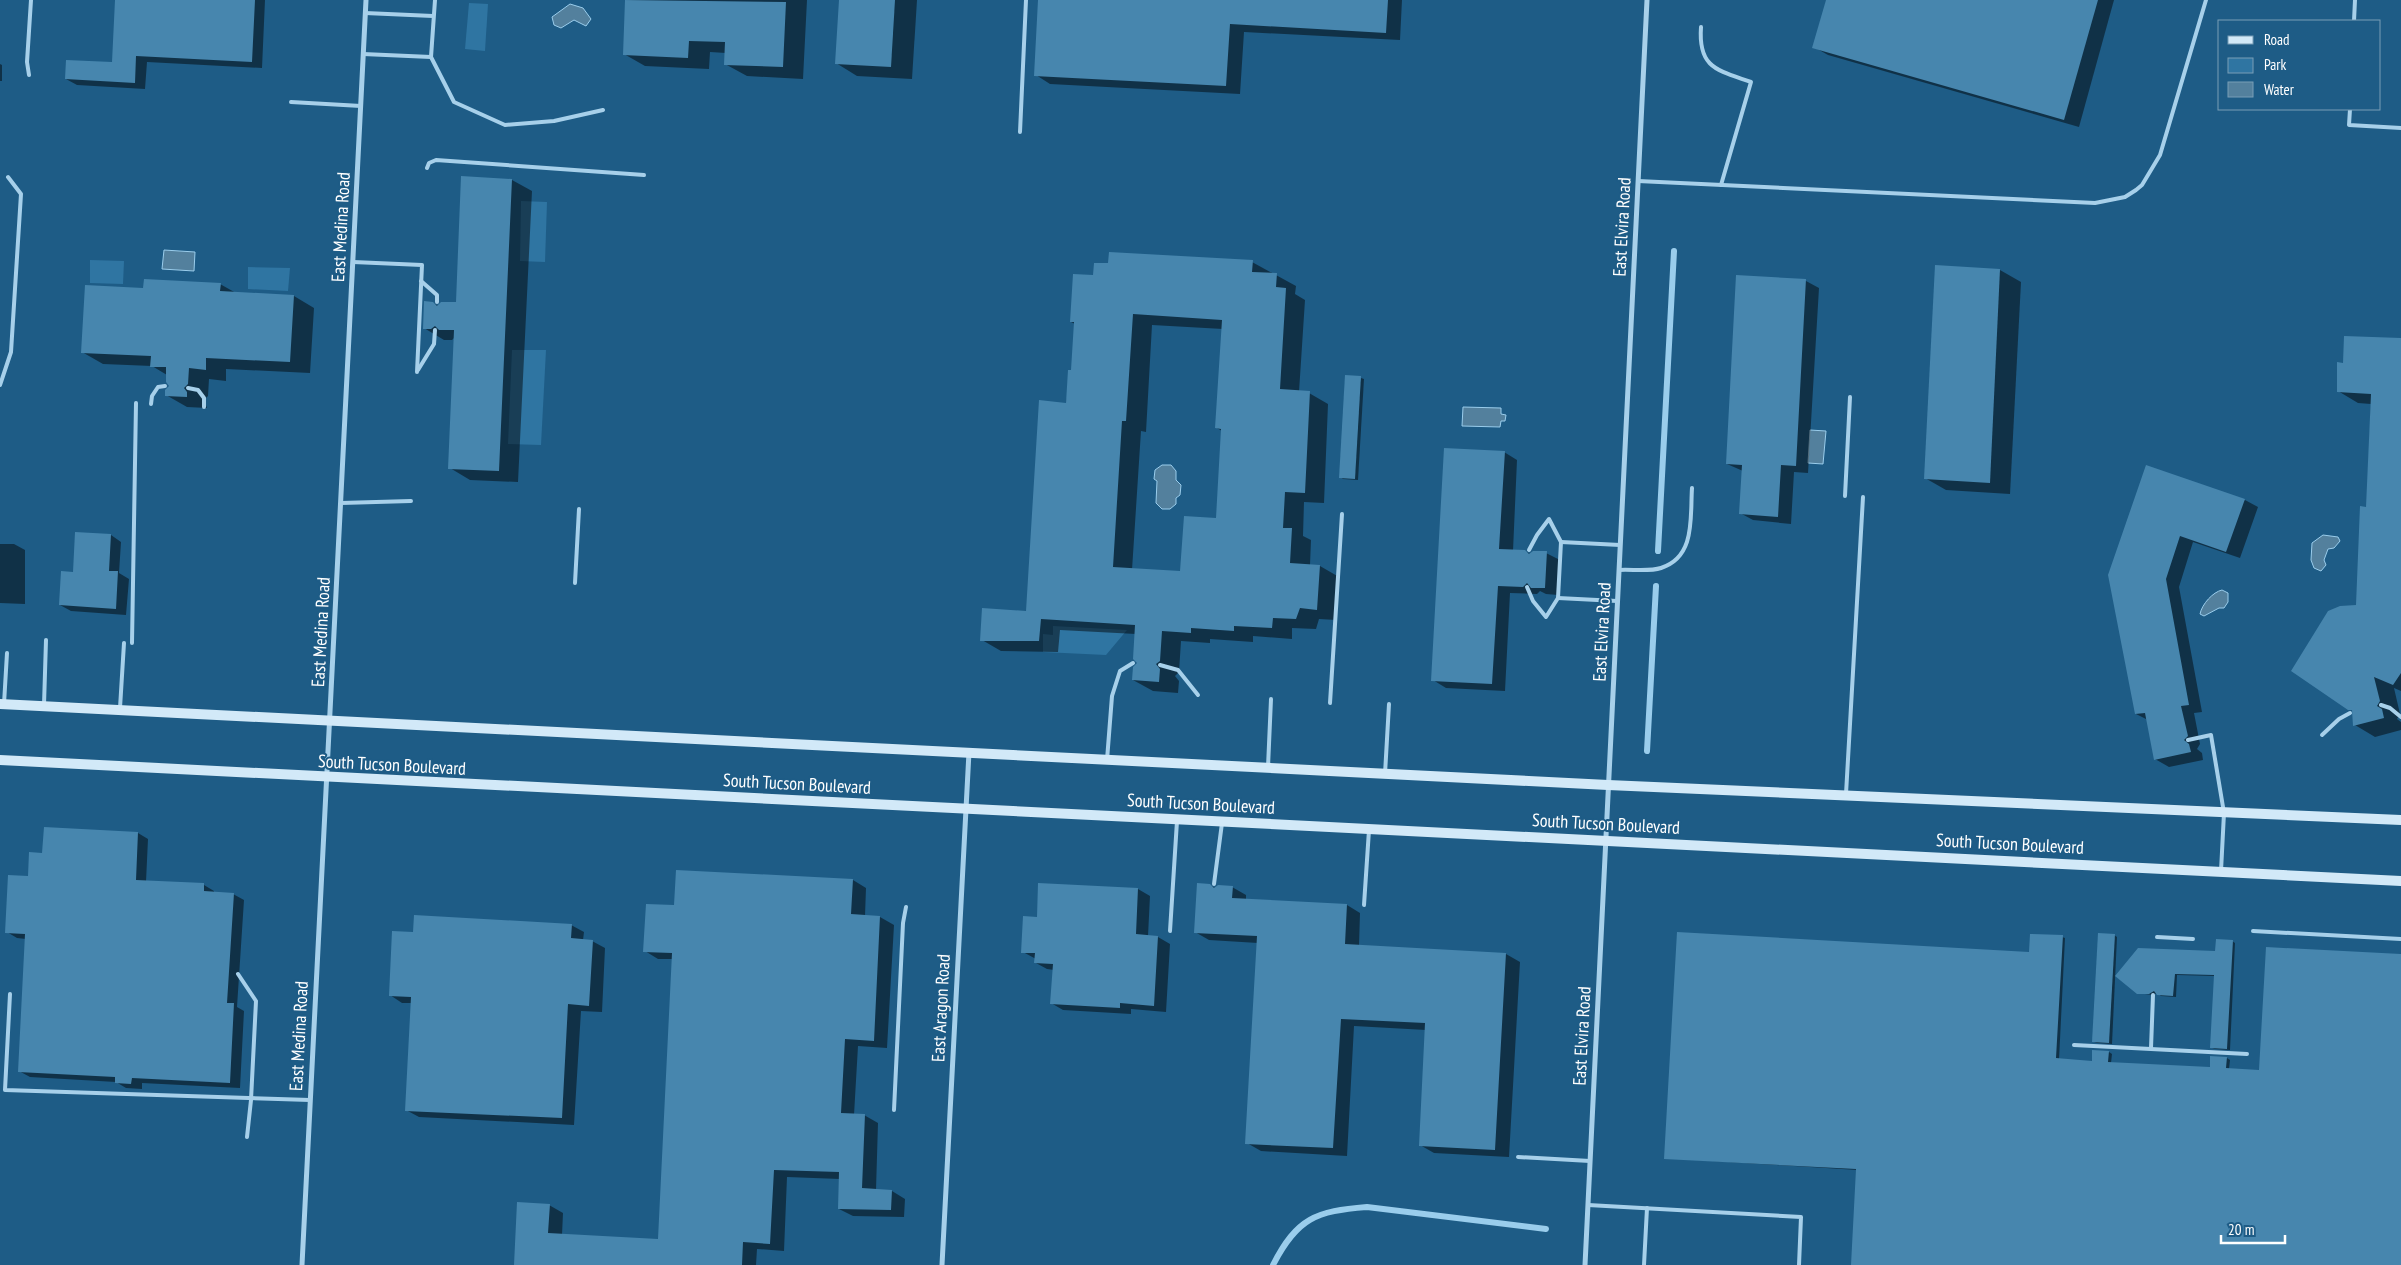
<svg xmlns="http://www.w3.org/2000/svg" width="2401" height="1265" viewBox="0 0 2401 1265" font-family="'PT Sans Narrow',sans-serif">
<rect width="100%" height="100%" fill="#1e5c86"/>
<g fill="#2f75a2">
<polygon points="469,3 488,4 485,51 465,49"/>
<polygon points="521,201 547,202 545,262 520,261"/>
<polygon points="90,260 124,261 123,284 90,283"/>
<polygon points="248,267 290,268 288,291 248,289"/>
<polygon points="512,350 546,350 541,445 508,444"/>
<polygon points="1053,626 1127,630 1106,655 1043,652 1043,634 1053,635"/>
</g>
<g fill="#53809d" stroke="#9acdec">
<polygon points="570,4 583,8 591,19 586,26 574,20 561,28 554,25 552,17"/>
<polygon points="164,250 195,252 194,271 162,269"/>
<polygon points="1463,407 1501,408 1501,414 1506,415 1505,421 1501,421 1500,427 1462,426"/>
<polygon points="1810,430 1826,431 1823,464 1808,463"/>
<polygon points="1162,465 1171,465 1176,471 1176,480 1181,485 1180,495 1176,498 1176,504 1170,509 1162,509 1156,503 1157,481 1154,479 1155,470"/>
<polygon points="2323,535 2338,537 2340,541 2334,548 2328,549 2324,560 2326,565 2321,571 2314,568 2311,560 2312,543"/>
<path d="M2222 590 2228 593V602L2224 608H2219L2204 616 2200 614C2202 604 2213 592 2222 590Z"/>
</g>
<g fill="#0007" fill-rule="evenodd">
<polygon points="117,0 265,0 262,68 147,62 145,89 77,85 66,79 113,64"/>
<polygon points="626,0 807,0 803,79 747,76 725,64 726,53 710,52 709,69 645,66 624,54"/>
<polygon points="840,0 917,0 912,79 857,76 836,63"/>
<polygon points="1040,0 1402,0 1400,40 1244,32 1240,94 1050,84 1036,75"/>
<polygon points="1827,0 2114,0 2079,127 1828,55 1814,47"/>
<polygon points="0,64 2,65 2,81 0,81"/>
<polygon points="512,180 532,191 518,482 470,480 450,468 455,337 452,340 444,340 424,328 433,303 438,306 457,304"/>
<path d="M1252 262 1296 286 1295 294 1305 300 1299 392 1309 393 1328 404 1324 503 1304 502 1303 536 1311 540 1310 565 1320 566 1339 577 1336 620 1319 619 1316 629 1292 628V639L1253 636V642L1210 639V643L1181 641 1179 672 1175 676 1179 681 1178 693 1153 691 1133 680 1138 663 1136 634 1060 630 1058 652 1001 651 982 640 1027 612 1072 371 1075 324 1071 322 1094 277ZM1152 325 1223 329 1217 428 1222 431 1217 519 1182 573 1132 570 1141 431 1146 432Z"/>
<polygon points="2000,270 2021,282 2010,494 1946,490 1925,478"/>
<polygon points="1737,277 1806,281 1819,288 1808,473 1794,472 1791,524 1753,520 1740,513 1743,471 1727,464"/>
<polygon points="220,284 236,293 294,296 314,308 310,373 226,369 226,381 209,379 208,396 204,400 207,408 187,407 166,395 170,386 167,375 152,366 103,364 82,352 144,290"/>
<polygon points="2401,340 2401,691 2394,688 2400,714 2397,719 2401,722 2401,730 2375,737 2355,725 2354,711 2349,709 2367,508 2371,404 2358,403 2338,391 2345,364"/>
<polygon points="1361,378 1364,379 1358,480 1343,479 1340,477"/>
<polygon points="1504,452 1517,460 1513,551 1525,551 1530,554 1546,553 1560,560 1558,595 1546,594 1540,591 1537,594 1510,593 1505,691 1446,688 1433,680"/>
<polygon points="2245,500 2258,507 2240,558 2193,542 2179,587 2202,712 2194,713 2200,744 2197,749 2202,753 2203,760 2169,767 2155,759 2148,720 2136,714 2109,575"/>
<polygon points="111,535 121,542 119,573 129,579 126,615 71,611 60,605 74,573"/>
<polygon points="0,544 14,544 25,550 25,604 0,603"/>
<polygon points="138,833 148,839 146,882 204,885 214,891 214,893 233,894 244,900 237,1007 244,1011 240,1088 142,1083 142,1089 126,1088 116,1082 30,1077 19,1071 26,939 17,938 7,932 29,877 43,854"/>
<polygon points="853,880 866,888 865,916 880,917 894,925 887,1048 858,1046 854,1115 864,1115 878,1123 876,1190 892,1191 905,1199 904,1217 853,1216 839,1209 840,1179 787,1177 784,1251 757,1249 756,1265 515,1265 549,1205 563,1213 562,1235 659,1240 673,959 658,959 645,951 676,907"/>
<polygon points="1040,884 1138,889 1150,896 1148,936 1158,937 1170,944 1166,1012 1131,1009 1131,1014 1063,1010 1051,1003 1054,970 1047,969 1036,963 1036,959 1023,952 1038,918"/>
<polygon points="1210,885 1215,888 1232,887 1246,895 1246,900 1347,905 1360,913 1359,946 1506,954 1520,962 1509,1157 1434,1153 1420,1145 1426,1030 1354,1026 1347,1156 1261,1151 1247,1143 1258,943 1209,940 1195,932"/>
<polygon points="571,925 584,932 583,940 592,941 605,948 602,1012 581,1011 574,1125 419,1117 406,1110 412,1003 402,1003 390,995 415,933"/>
<polygon points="2114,935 2117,937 2112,1044 2097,1043 2094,1042"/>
<polygon points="2062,937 2065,938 2059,1060 2093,1062 2109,1052 2112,1054 2111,1063 2211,1068 2227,1058 2230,1060 2229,1069 2261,1071 2401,955 2401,1265 1853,1265 1858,1170 1665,1158"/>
<polygon points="2232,941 2235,943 2230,1050 2215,1049 2212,1048 2215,976 2177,975 2176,997 2161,996 2157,993 2153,995 2137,993 2216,952"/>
</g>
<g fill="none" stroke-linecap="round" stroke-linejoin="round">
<g stroke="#9acdec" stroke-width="6">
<polyline points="1658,551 1674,251"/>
<polyline points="1647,751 1656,586"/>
<path d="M1273 1265C1297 1218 1316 1211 1367 1207L1546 1229"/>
</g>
</g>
<g fill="#4786ae" fill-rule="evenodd">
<polygon points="115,0 255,0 252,62 136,56 135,83 65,79 66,60 112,62"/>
<polygon points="625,0 786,2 783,67 724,65 725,42 689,41 688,58 623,55"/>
<polygon points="839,0 895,0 891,67 835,64"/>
<polygon points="1038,0 1388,0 1386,33 1230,24 1226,86 1034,76"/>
<polygon points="1826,0 2098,0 2064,120 1812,48"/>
<polygon points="461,176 512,179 499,471 448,469 454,330 439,330 435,326 431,329 423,329 424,301 433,302 437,306 441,302 456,302"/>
<path d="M1109 252 1253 260 1252 272 1277 273 1276 287 1286 288 1280 389 1310 391 1305 493 1285 492 1283 528H1292L1290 563 1320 565 1317 610 1300 608 1296 619 1273 618 1272 628 1234 626V631L1191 628V633L1162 631 1160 661 1156 664 1160 669 1159 682 1132 680 1133 667 1137 663 1133 659 1135 625 1041 619 1039 641H980L982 608 1026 611 1039 400 1066 403 1068 370H1071L1074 322H1070L1073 274 1093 275 1094 263H1108ZM1133 314 1222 320 1215 428 1221 429 1216 518 1184 516 1180 571 1113 567 1122 421H1126Z"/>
<polygon points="1935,265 2000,269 1990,483 1924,479"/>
<polygon points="1736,275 1806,279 1796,466 1781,465 1778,517 1739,514 1742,465 1726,464"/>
<polygon points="144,279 221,283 220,291 294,295 290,362 206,358 206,370 189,368 188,384 184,388 187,392 187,397 165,396 165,390 169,386 166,382 166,367 150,367 151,356 81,353 85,285 143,288"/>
<polygon points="2344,336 2401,338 2401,673 2393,685 2374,677 2380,701 2377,706 2382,709 2384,718 2353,726 2352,710 2348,710 2291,671 2328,611 2340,606 2356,605 2360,506 2366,507 2371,394 2337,392 2337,362 2343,363"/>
<polygon points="1345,375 1361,376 1355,479 1339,478"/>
<polygon points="1444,448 1505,451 1499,549 1525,550 1529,554 1533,551 1547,551 1545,588 1531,588 1527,583 1523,587 1498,586 1492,684 1431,681"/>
<polygon points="2146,465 2245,499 2226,552 2180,536 2166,579 2189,705 2181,706 2188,736 2184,740 2189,744 2191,752 2154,760 2145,713 2135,714 2108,575"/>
<polygon points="75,532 111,534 109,571 118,571 116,609 59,605 61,571 73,572"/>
<polygon points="44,827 138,832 136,880 204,883 204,891 234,893 227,1003 234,1003 230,1083 132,1078 131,1084 115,1083 115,1077 18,1072 25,934 5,933 8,875 28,876 29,852 42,853"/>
<polygon points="676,870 853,879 851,914 880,916 874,1041 845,1039 841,1113 865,1114 862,1188 892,1190 891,1210 838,1209 839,1172 774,1170 770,1244 743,1242 742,1265 514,1265 517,1202 550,1204 548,1233 658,1239 672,953 643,952 646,904 674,905"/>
<polygon points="1038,883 1138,888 1136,934 1158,936 1154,1006 1120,1003 1120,1008 1050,1004 1053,964 1034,963 1035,953 1021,953 1023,916 1037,917"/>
<polygon points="1197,883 1210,884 1214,888 1218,885 1233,886 1232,898 1347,904 1345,944 1506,953 1495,1150 1419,1146 1425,1023 1341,1019 1333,1148 1245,1144 1257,936 1194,933"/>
<polygon points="414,915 572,924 571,938 593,940 589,1006 568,1004 562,1118 405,1111 411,997 389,996 392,931 413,932"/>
<polygon points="1677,932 2029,952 2030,934 2063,935 2056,1058 2092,1061 2092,1050 2109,1051 2108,1062 2210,1067 2210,1056 2227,1057 2226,1068 2259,1070 2266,947 2401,954 2401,1265 1851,1265 1856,1169 1664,1159"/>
<polygon points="2098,933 2115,934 2109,1043 2092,1042"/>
<polygon points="2216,939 2233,940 2227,1049 2210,1048 2214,975 2175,974 2173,996 2157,995 2154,991 2149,994 2137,994 2115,976 2138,948 2215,951"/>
</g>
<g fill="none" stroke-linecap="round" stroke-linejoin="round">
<g stroke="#a7d0ea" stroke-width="4">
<polyline points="435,0 431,57 454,102 505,125 554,121 603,110"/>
<polyline points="365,13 433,16"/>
<polyline points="2354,21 2355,0"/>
<path d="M1701 27C1698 68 1717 70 1751 82L1721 185"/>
<polyline points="363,54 431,57"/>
<polyline points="29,75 27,62 31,0"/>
<polyline points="291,102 361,106"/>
<polyline points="2350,109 2349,125 2401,128"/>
<polyline points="1020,132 1026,0"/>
<polyline points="427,168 429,163 436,160 644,175"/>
<polyline points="1638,181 2095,203 2125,197 2136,190 2142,185 2160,155 2206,0"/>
<polyline points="353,262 422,265 417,372"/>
<polyline points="421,281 437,295 437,302"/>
<polyline points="418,370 434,344 435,330"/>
<polyline points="0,385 11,352 21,194 8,177"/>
<polyline points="188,388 198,390 204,398 204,407"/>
<polyline points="151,404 152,396 158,387 165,386"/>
<polyline points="1845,496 1850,397"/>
<polyline points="341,503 411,501"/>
<polyline points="1561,542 1620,545"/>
<path d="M1619 570C1631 569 1649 572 1661 568 1696 557 1690 517 1692 488"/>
<polyline points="575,583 579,509"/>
<polyline points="1527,587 1533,601 1546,617 1558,598 1561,542 1549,519 1537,535 1529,550"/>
<polyline points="1558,598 1617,601"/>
<polyline points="132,643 136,403"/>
<polyline points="1160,665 1178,670 1198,695"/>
<polyline points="1330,703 1342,514"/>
<polyline points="4,704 7,653"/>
<polyline points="44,705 46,640"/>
<polyline points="2381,705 2390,708 2401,717"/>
<polyline points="120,708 124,643"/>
<polyline points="2322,735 2339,719 2350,713"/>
<polyline points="2188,740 2211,735 2224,813 2221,871"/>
<polyline points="1107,760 1112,696 1120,671 1133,663"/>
<polyline points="1268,767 1271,699"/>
<polyline points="1385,774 1389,704"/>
<polyline points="1846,794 1863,497"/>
<polyline points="1214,884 1222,823"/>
<polyline points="1364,905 1369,830"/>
<polyline points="1170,931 1177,821"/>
<polyline points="2253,931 2401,939"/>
<polyline points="2157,937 2193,939"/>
<polyline points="238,974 256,1001 251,1100 247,1137"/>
<polyline points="10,994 5,1090 310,1100"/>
<polyline points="2074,1045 2247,1054"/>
<polyline points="2151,1048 2153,995"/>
<polyline points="894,1110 903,923 906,907"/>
<polyline points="1518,1157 1590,1161"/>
<polyline points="1588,1205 1801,1217 1799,1265"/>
<polyline points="1644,1265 1647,1208"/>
</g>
<g stroke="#a7d0ea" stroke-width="5">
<polyline points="302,1265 366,0"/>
<polyline points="942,1265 969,752"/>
<polyline points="1585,1265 1647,0"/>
</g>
<g stroke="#d2e9f8" stroke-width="10">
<polyline points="0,704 1608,785 2401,820"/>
<polyline points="0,760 2401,881"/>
</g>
</g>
<g text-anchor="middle" stroke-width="4" stroke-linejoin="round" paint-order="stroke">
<g font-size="18" fill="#fff" stroke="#1e5c86">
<text transform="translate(341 227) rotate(-87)" y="6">East Medina Road</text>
<text transform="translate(1622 227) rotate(-87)" y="6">East Elvira Road</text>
<text transform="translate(321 632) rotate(-87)" y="6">East Medina Road</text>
<text transform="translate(1602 632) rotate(-87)" y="6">East Elvira Road</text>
<text transform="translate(392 765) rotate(3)" y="6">South Tucson Boulevard</text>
<text transform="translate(797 784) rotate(3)" y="6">South Tucson Boulevard</text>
<text transform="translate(1201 804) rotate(3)" y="6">South Tucson Boulevard</text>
<text transform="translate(1606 824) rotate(3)" y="6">South Tucson Boulevard</text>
<text transform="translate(2010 844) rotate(3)" y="6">South Tucson Boulevard</text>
<text transform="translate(941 1008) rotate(-87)" y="6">East Aragon Road</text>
<text transform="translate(299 1036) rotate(-87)" y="6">East Medina Road</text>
<text transform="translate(1582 1036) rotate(-87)" y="6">East Elvira Road</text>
</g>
</g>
<rect x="2218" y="20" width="162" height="90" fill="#1e5c86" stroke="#789db6"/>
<rect x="2228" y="36" width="25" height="8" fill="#d2e9f8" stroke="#789db6"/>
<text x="2264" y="45" font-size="15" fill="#ffffff">Road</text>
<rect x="2228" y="58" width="25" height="15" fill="#2f75a2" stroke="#789db6"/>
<text x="2264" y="70" font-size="15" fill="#ffffff">Park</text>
<rect x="2228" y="82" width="25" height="15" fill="#53809d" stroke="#789db6"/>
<text x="2264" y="95" font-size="15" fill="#ffffff">Water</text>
<path d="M2221 1235v8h64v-8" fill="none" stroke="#ffffff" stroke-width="2.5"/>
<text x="2228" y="1235" font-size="15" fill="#ffffff" stroke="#1e5c86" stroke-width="4" paint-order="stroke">20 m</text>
</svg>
